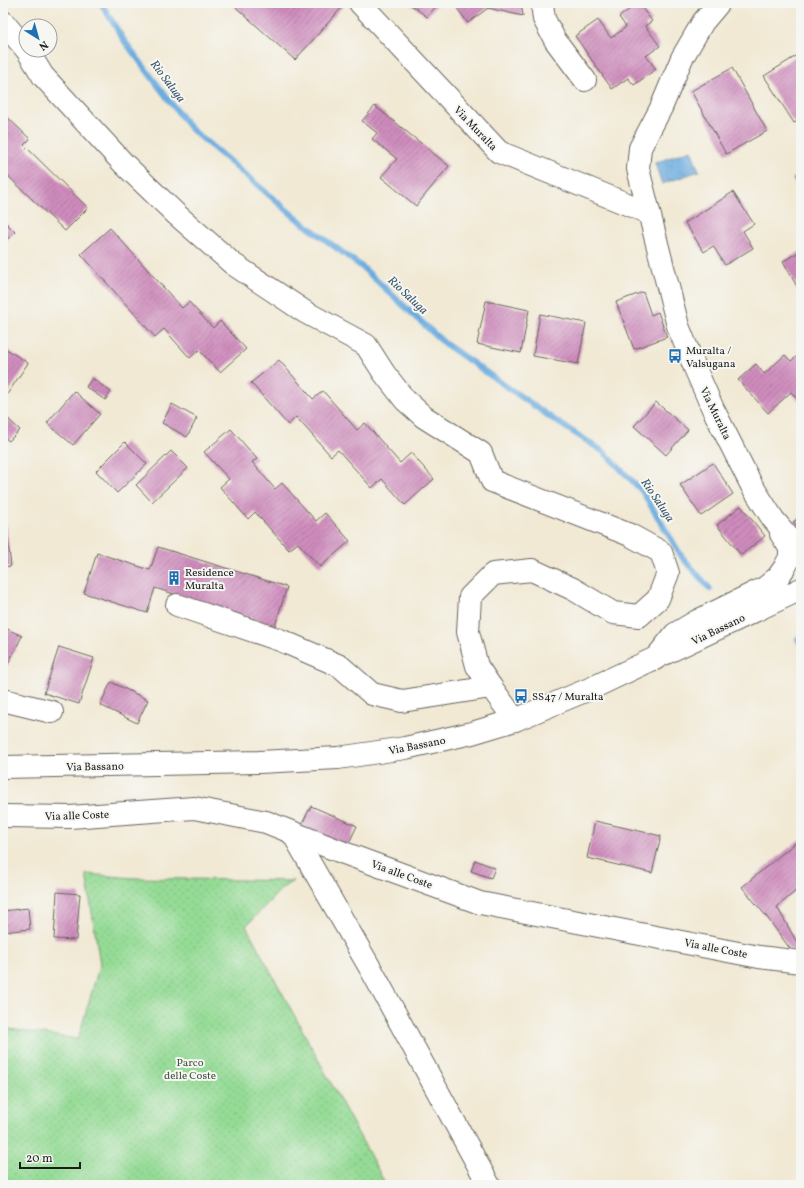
<svg xmlns="http://www.w3.org/2000/svg" width="804" height="1188" viewBox="0 0 804 1188" font-family="Vollkorn,serif">
<defs>
<pattern id="park-dots" width="8" height="8" patternUnits="userSpaceOnUse"><rect width="8" height="8" fill="#94db95"/><path d="M2 2h.1M6 6h.1" fill="none" stroke="#7fbb80" stroke-width="1.8" stroke-linecap="round"/></pattern>
<pattern id="water-ripples" width="26" height="14" patternUnits="userSpaceOnUse"><rect width="26" height="14" fill="#6bacdf"/><path d="M2 4q2-2 4 0t4 0M15 11q2-2 4 0t4 0" fill="none" stroke="#578bb4"/></pattern>
<pattern id="building-hatch" width="6" height="6" patternUnits="userSpaceOnUse"><rect width="6" height="6" fill="#cf8cbd"/><path d="M-1 1l2-2M0 6l6-6M5 7l2-2" fill="none" stroke="#a77299"/></pattern>
</defs>
<rect width="100%" height="100%" fill="#f6f6f2"/>
<filter id="ink" filterUnits="userSpaceOnUse"><feTurbulence type="fractalNoise" baseFrequency=".025" numOctaves="2"/><feDisplacementMap in="SourceGraphic" scale="8" xChannelSelector="R" yChannelSelector="G"/><feConvolveMatrix kernelMatrix="1 2 1 2 8 2 1 2 1" color-interpolation-filters="sRGB"/></filter>
<filter id="wash" filterUnits="userSpaceOnUse"><feTurbulence type="fractalNoise" baseFrequency=".012" numOctaves="4" result="noise"/><feDisplacementMap in="SourceGraphic" scale="16" xChannelSelector="R" yChannelSelector="G"/><feGaussianBlur stdDeviation="0.9" result="paint"/><feColorMatrix in="noise" values="0 0 0 0 0 0 0 0 0 0 0 0 0 0 0 0 0 1.4 0 .05"/><feComposite in="paint" operator="in"/></filter>
<g filter="url(#wash)">
<rect width="100%" height="100%" fill="#f1e9d4"/>
<polygon fill="url(#park-dots)" stroke="#587c58" points="86,874 133,878 293,881 282,888 246,926 386,1185 3,1185 3,1028 78,1039 100,964"/>
<g fill="url(#water-ripples)" stroke="#44647e">
<polygon points="691,150 699,171 662,184 655,163"/>
<polygon points="801,174 801,193 793,179"/>
</g>
<g fill="none" stroke-linecap="round" stroke-linejoin="round">
<g stroke="#6bacdf" stroke-width="6">
<polyline points="101,3 123,39 190,128 295,217 362,267 444,343 556,421 604,452 642,491 682,557 710,589"/>
<polyline points="798,639 801,644"/>
</g>
</g>
<g id="blocks">
<g fill="url(#building-hatch)">
<polygon points="231,3 339,3 343,6 295,60"/>
<polygon points="409,3 437,3 438,4 427,17"/>
<polygon points="453,3 521,3 523,16 488,8 468,23"/>
<polygon points="638,3 652,21 645,26 660,46 646,56 656,69 634,85 628,78 612,89 575,36 598,20 611,38 626,27 619,17"/>
<polygon points="801,53 801,119 794,123 764,76"/>
<polygon points="732,68 767,131 726,154 691,91"/>
<polygon points="375,106 449,166 416,206 381,177 397,159 372,139 377,133 362,121"/>
<polygon points="3,113 30,139 24,145 88,208 65,231 3,171 3,166 6,163 3,159"/>
<polygon points="733,192 754,224 743,231 753,248 725,265 713,246 704,252 685,223"/>
<polygon points="3,220 15,232 3,243"/>
<polygon points="110,228 182,308 189,302 213,328 220,321 246,349 220,372 199,350 190,358 164,329 155,337 81,254"/>
<polygon points="801,251 801,294 783,261"/>
<polygon points="643,292 651,315 658,312 667,337 634,349 616,302"/>
<polygon points="486,301 529,310 521,353 477,344"/>
<polygon points="540,314 586,323 578,364 533,356"/>
<polygon points="3,347 28,363 4,399 3,398"/>
<polygon points="801,353 801,403 791,392 768,413 738,380 756,364 764,374 785,355 791,361"/>
<polygon points="279,360 313,399 323,391 357,430 365,423 400,463 411,453 434,479 405,505 382,479 372,488 338,450 331,456 296,417 288,425 251,383"/>
<polygon points="92,378 111,392 105,400 86,387"/>
<polygon points="74,391 100,414 73,445 47,423"/>
<polygon points="656,402 688,430 666,455 634,426"/>
<polygon points="172,404 197,418 187,437 162,423"/>
<polygon points="6,417 20,430 9,441 3,436 3,421"/>
<polygon points="231,429 257,459 252,462 275,489 282,483 316,521 325,513 350,541 320,567 298,543 289,550 255,512 248,519 220,487 229,479 204,452"/>
<polygon points="125,442 147,464 117,493 96,471"/>
<polygon points="171,451 188,468 152,502 136,485"/>
<polygon points="713,463 733,494 701,516 680,485"/>
<polygon points="741,506 765,536 741,555 717,525"/>
<polygon points="801,517 801,530 793,522"/>
<polygon points="3,524 6,524 11,566 3,567"/>
<polygon points="158,547 287,587 275,626 155,588 147,613 84,593 97,553 150,570"/>
<polygon points="3,627 22,636 7,666 3,664"/>
<polygon points="59,647 94,658 79,704 44,693"/>
<polygon points="111,682 148,700 137,723 100,705"/>
<polygon points="311,806 357,826 347,847 301,826"/>
<polygon points="595,821 661,836 652,873 587,858"/>
<polygon points="800,839 801,841 801,895 797,890 777,907 798,944 801,942 801,952 791,950 766,916 742,887"/>
<polygon points="475,860 495,868 491,878 471,871"/>
<polygon points="57,892 80,894 76,940 54,939"/>
<polygon points="28,908 30,929 3,932 3,911"/>
</g>
</g>
</g>
<g filter="url(#ink)">
<use href="#blocks" fill-opacity="0" stroke="#67645c" stroke-width="1"/>
<g fill="none" stroke-linecap="round" stroke-linejoin="round">
<defs>
<g id="minor">
<polyline points="360,3 499,152 649,213"/>
<polyline points="542,3 544,19 555,40 585,80"/>
<polyline points="719,3 703,22 682,58 661,108 640,148 638,169 678,326 695,368 713,409 752,486 773,519 801,552"/>
<polyline points="3,22 26,49"/>
<polyline points="27,50 43,76 124,164 177,215 233,264 305,312 366,345 384,373 405,400 424,417 481,453 492,481 630,535 661,552 668,573 658,599 639,616 613,613 573,589 532,570 493,574 470,597 468,632 477,666 491,687 515,720"/>
<polyline points="177,605 280,640 340,666 372,694 402,701 491,687"/>
<polyline points="655,659 675,634 697,621 766,587 778,577 785,567 790,557 790,548 781,534"/>
<polyline points="3,700 52,712"/>
<polyline points="3,816 70,817 194,808 266,822 344,853 480,903 759,957 801,962"/>
<polyline points="292,832 373,973 489,1185"/>
</g>
<polyline id="major" points="3,767 259,762 338,758 405,748 472,733 515,720 592,688 801,589"/>
</defs>
<use href="#minor" stroke="#67645c" stroke-width="24"/>
<use href="#major" stroke="#67645c" stroke-width="24"/>
<use href="#minor" stroke="#fff" stroke-width="22"/>
<use href="#major" stroke="#fff" stroke-width="22"/>
</g>
</g>
<defs>
<symbol id="bus-bare" viewBox="-9 -9 18 18"><path d="M-5-6H5V4H4V6H2V4H-2V6H-4V4H-5ZM-3.5-4V0h7V-4ZM-3.5 1.2v1.5H-2V1.2ZM2 1.2v1.5H3.5V1.2Z" fill="#1f6fb2" stroke="#f6f6f2" stroke-width="2.5" paint-order="stroke"/></symbol>
<symbol id="building-bare" viewBox="-9 -9 18 18"><path d="M-4-6H4V6H1V3H-1V6H-4ZM-2.5-4.3h1.7v1.8h-1.7ZM.8-4.3h1.7v1.8H.8ZM-2.5-1h1.7V.8h-1.7ZM.8-1h1.7V.8H.8Z" fill="#1f6fb2" stroke="#f6f6f2" stroke-width="2.5" paint-order="stroke"/></symbol>
</defs>
<g fill-rule="evenodd">
<use href="#bus-bare" x="665" y="346" width="20" height="20"/>
<use href="#building-bare" x="164" y="568" width="20" height="20"/>
<use href="#bus-bare" x="511" y="686" width="20" height="20"/>
</g>
<g text-anchor="middle" stroke-width="4" stroke-linejoin="round" paint-order="stroke">
<g font-size="11" fill="#1c1c1c" stroke="#f6f6f2">
<text transform="translate(476 128) rotate(46)" y="4">Via Muralta</text>
<text transform="translate(716 413) rotate(64)" y="4">Via Muralta</text>
<text transform="translate(718 629) rotate(-26)" y="4">Via Bassano</text>
<text transform="translate(417 745) rotate(-11)" y="4">Via Bassano</text>
<text transform="translate(95 766) rotate(-1)" y="4">Via Bassano</text>
<text transform="translate(77 815) rotate(-2)" y="4">Via alle Coste</text>
<text transform="translate(402 874) rotate(20)" y="4">Via alle Coste</text>
<text transform="translate(716 948) rotate(11)" y="4">Via alle Coste</text>
</g>
<g font-size="11" fill="#1c1c1c" stroke="#f6f6f2" text-anchor="start">
<text x="686" y="354">Muralta /<tspan x="686" dy="13">Valsugana</tspan></text>
<text x="185" y="576">Residence<tspan x="185" dy="13">Muralta</tspan></text>
<text x="532" y="700">SS47 / Muralta</text>
</g>
<g font-size="11" fill="#405540" stroke="#f6f6f2">
<text x="190" y="1066">Parco<tspan x="190" dy="13">delle Coste</tspan></text>
</g>
<g font-size="12" font-style="italic" fill="#3c566a" stroke="#f6f6f2">
<text transform="translate(168 81) rotate(53)" y="4">Rio Saluga</text>
<text transform="translate(408 295) rotate(43)" y="4">Rio Saluga</text>
<text transform="translate(658 500) rotate(56)" y="4">Rio Saluga</text>
</g>
</g>
<rect width="804" height="1188" fill="none" stroke="#f6f6f2" stroke-width="16"/>
<g transform="translate(38 38) rotate(143)"><circle r="19" fill="#f6f6f2" stroke="#9f9f9c"/>
<path d="M0-3L7 15L0 10L-7 15Z" fill="#1f6fb2"/>
<text y="-6" font-size="11" font-weight="bold" text-anchor="middle" fill="#1c1c1c">N</text>
</g>
<path d="M20 1162v6h60v-6" fill="none" stroke="#1c1c1c" stroke-width="2"/>
<text x="26" y="1162" font-size="12" fill="#1c1c1c" stroke="#f6f6f2" stroke-width="3" paint-order="stroke">20 m</text>
</svg>
